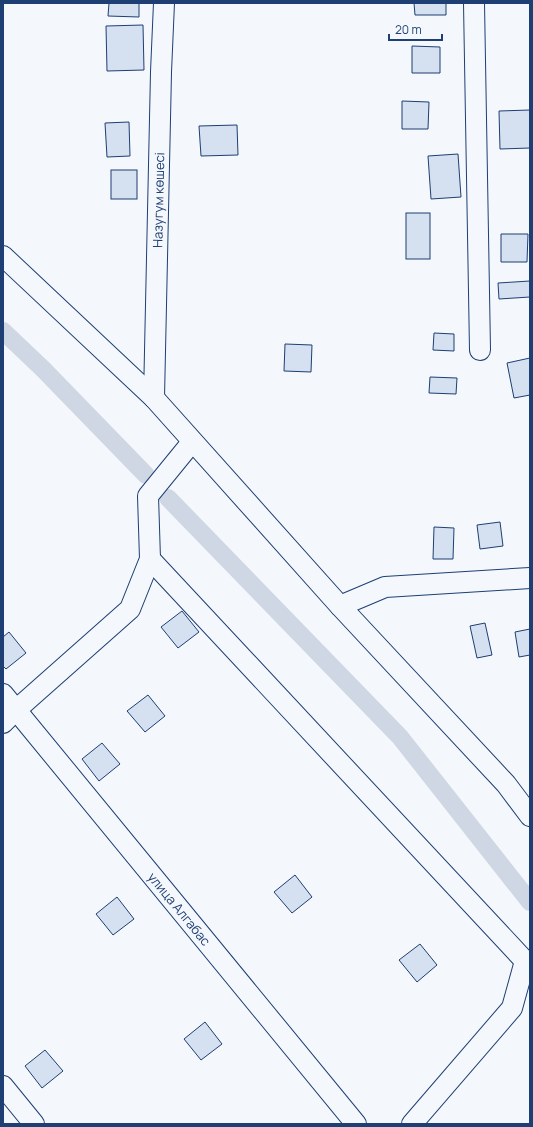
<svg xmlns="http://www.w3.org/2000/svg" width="533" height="1127" viewBox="0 0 533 1127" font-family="Manrope,sans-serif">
<rect width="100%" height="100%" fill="#f4f7fb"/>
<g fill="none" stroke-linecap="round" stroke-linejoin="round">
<g stroke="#cfd7e4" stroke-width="18">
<polyline points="3,331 43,369 146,475"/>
<polyline points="168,498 400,737 530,902"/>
</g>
</g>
<g fill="#d5e0f0" stroke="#1d3f73">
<polygon points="109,3 139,3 139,17 108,16"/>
<polygon points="414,3 446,3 446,15 415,15"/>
<polygon points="143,25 144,70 107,71 106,26"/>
<polygon points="412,46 440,47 440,73 412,73"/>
<polygon points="402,101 429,102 428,129 402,129"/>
<polygon points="530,110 530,148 500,149 499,111"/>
<polygon points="129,122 130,156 107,157 105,123"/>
<polygon points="237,125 238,155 201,156 199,126"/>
<polygon points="458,154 461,197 431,199 428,156"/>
<rect x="111" y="170" width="26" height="29"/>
<rect x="406" y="213" width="24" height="46"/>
<polygon points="501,234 528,234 527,262 501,262"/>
<polygon points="530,281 530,297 499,299 498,283"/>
<polygon points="434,333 454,334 454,351 433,350"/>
<polygon points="285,344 312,345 311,372 284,371"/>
<polygon points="530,358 530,395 514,398 507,363"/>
<polygon points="430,377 457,378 456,394 429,393"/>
<polygon points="500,522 503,546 480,549 477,525"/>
<polygon points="434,527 454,528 453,559 433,559"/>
<polygon points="182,611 199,632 178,648 161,627"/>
<polygon points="485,623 492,655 477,658 470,626"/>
<polygon points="530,629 530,655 519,657 515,632"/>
<polygon points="9,632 26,653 6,669 3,666 3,637"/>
<polygon points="148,695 165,716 145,732 127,711"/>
<polygon points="102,743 120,764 99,781 82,759"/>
<polygon points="295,875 312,897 292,913 274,892"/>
<polygon points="117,897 134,919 113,935 96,914"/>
<polygon points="420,944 437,965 417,982 399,960"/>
<polygon points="205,1022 222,1044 201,1060 184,1039"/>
<polygon points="45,1050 63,1071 42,1088 25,1066"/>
</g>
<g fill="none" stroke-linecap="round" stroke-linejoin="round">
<defs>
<g id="minor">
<polyline points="474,3 480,350"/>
<polyline points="3,256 154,398 340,606 506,784 530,816"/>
<path id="s1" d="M154 398 161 72 164 3"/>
<polyline points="150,559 525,961 530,969"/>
<polyline points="340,606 385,587 530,578"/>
<path id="s2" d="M3 694 356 1124"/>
<polyline points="3,723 16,710 130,609 150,559 148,496 192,442"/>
<polyline points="3,1086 34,1124"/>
<polyline points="412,1124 512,1008 525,961"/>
</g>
</defs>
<use href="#minor" stroke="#1d3f73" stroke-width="22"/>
<use href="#minor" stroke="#f4f7fb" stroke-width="20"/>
</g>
<g text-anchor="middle" stroke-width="3" stroke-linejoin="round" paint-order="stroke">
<g font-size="13" fill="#1d3f73" stroke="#f4f7fb">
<text dy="5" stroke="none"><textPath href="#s1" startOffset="198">Назугум көшесі</textPath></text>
<text dy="5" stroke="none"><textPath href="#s2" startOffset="278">улица Алгабас</textPath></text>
</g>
</g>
<rect width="533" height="1127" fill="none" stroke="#1d3f73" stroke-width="8"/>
<path d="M389 34v6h53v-6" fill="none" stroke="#1d3f73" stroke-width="2"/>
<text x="395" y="34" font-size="12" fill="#1d3f73" stroke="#f4f7fb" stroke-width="3" paint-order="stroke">20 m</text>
</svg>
